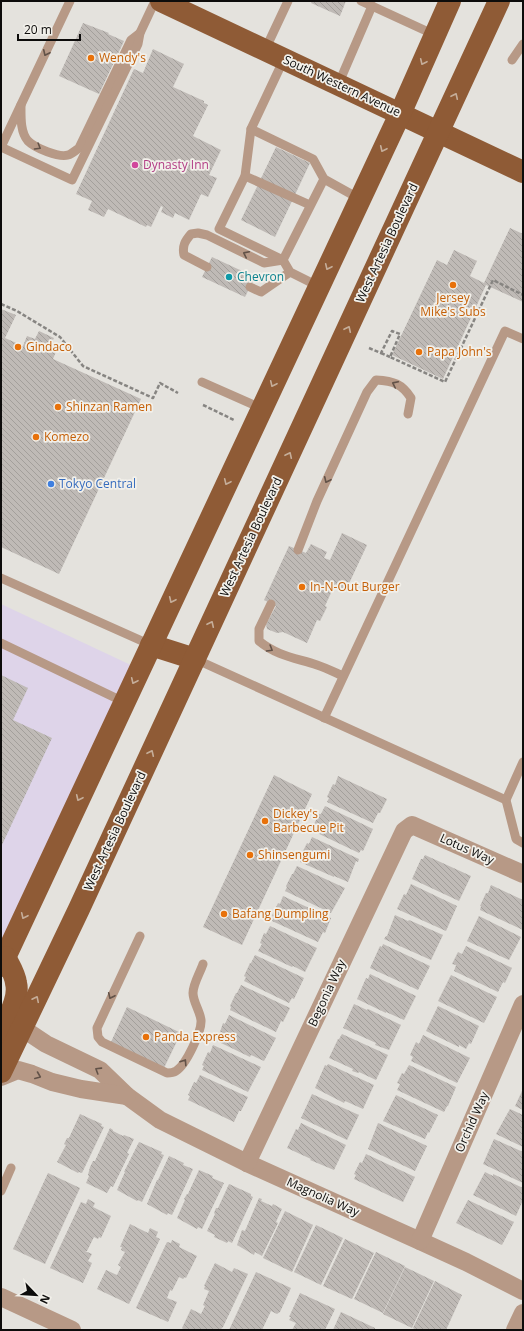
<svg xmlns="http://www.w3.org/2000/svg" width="524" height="1331" viewBox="0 0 524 1331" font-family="'Open Sans',sans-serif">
<defs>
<pattern id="building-back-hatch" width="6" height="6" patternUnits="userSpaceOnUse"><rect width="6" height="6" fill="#bfbab6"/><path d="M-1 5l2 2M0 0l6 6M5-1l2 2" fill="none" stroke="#a39f9b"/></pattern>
</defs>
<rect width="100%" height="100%" fill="#e4e2dd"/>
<polygon fill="#ded4e9" points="1,604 135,667 1,949"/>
<g fill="url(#building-back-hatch)">
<polygon points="312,1 346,1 340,16 311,3"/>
<polygon points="83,23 109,33 108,34 124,41 99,94 59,76"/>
<polygon points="153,49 184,64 173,87 204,101 204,103 208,105 193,136 221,150 209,175 217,178 208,197 201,194 189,220 175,213 173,218 161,212 163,207 161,206 151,227 147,225 146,227 108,209 104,217 88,210 92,201 76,194 134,69 143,73"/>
<polygon points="276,147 310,163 275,237 241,220"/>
<polygon points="510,228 523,234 523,302 486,285 443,379 392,355 437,260 447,265 454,250 477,261 470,276 484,283"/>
<polygon points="212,257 255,277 245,297 202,277"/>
<polygon points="1,309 16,315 5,338 23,346 27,336 35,339 39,331 54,338 50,346 57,349 53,359 141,399 59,574 1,547"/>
<polygon points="342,533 367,545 346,590 335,584 325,606 327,607 320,621 317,620 307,643 283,632 277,633 267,629 266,624 276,606 264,600 289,546 306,553 311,544 327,552 324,558 330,560"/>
<polygon points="1,675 28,688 13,720 52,738 1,847"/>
<polygon points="274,775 312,794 242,945 203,927"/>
<polygon points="338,776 387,799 380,813 378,813 373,823 327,802 329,798 327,797 333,784 335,785"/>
<polygon points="325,806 373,829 363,851 361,850 359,853 313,831 315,827 313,826 319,814 321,814"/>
<polygon points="312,837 359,859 358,862 356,861 348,882 334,876 334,877 300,862 304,854 302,853 307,843 309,844"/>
<polygon points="425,855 471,876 459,901 412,879 421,859 423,859"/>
<polygon points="297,866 345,888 331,913 285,891 287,887 286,886 292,874 293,874"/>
<polygon points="411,884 457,906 446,931 397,909 404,894 406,895"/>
<polygon points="491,885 523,900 523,930 480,910 481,906 480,906 486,893 488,893"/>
<polygon points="283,896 331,918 325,933 323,932 318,942 272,921 274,917 272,916 278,903 280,904"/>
<polygon points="395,915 408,921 409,920 443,935 431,960 384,939 386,936 387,936"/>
<polygon points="479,916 521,937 509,960 467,941"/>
<polygon points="270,926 317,948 305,972 293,966 292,967 258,951 262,944 260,943 264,933 266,934"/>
<polygon points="383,944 430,966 418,990 370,968 380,946 382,947"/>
<polygon points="466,946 512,968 505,983 503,982 498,992 454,971 456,965 452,964 458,952 462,954"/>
<polygon points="255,955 304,978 294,999 292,998 289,1003 244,981 246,977 244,976 250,963 251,963"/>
<polygon points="370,974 416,996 404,1020 386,1012 386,1013 357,999 366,978 368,979"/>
<polygon points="451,975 497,997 484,1023 438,1001"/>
<polygon points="241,985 290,1008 283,1022 281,1021 276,1032 230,1010 231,1007 230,1006 236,993 237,993"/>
<polygon points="354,1004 367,1010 368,1009 401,1025 389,1050 375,1045 376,1043 343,1028"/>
<polygon points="438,1006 479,1026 471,1044 469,1043 466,1049 459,1045 459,1047 426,1031"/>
<polygon points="127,1007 181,1033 164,1068 111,1042"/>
<polygon points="229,1015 276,1038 264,1061 251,1055 250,1057 217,1041 223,1023 225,1024"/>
<polygon points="342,1034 388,1055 376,1080 359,1072 358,1073 352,1071 353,1069 329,1058 338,1039 339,1039"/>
<polygon points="423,1035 470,1058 457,1083 411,1061 413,1057 410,1055 416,1042 419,1044"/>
<polygon points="213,1045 261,1067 248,1092 202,1070 204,1066 202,1065 208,1052 210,1053"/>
<polygon points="328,1064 374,1085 363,1109 345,1101 344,1103 315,1088 325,1065 327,1066"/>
<polygon points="409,1065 456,1087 448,1106 447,1106 444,1112 397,1090 400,1084 397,1083 402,1073 404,1074"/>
<polygon points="200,1075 248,1097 241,1111 239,1111 234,1122 188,1100 190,1096 188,1095 194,1082 196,1083"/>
<polygon points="523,1089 523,1110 515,1106"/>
<polygon points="312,1094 359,1115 347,1140 301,1118"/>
<polygon points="396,1095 438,1115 429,1133 428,1132 425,1139 383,1121"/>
<polygon points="510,1109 523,1115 523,1147 496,1134"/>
<polygon points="80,1114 102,1124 101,1126 104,1127 82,1173 79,1172 78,1173 57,1162 66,1145 64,1144 67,1138 69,1138"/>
<polygon points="301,1123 346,1145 334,1170 310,1160 311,1159 287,1148 296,1129 298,1130"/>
<polygon points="378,1123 427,1146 415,1171 368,1149"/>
<polygon points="110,1128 113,1130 113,1131 123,1136 124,1135 134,1139 127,1153 129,1154 113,1187 111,1186 107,1193 86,1183 89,1176 88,1175 90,1167 93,1161 95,1161"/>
<polygon points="494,1139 523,1152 523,1183 483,1164"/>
<polygon points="139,1142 162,1152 161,1154 164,1155 142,1202 138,1200 137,1201 117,1190 125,1172 124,1172"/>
<polygon points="366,1154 415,1177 403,1202 354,1179 356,1175 354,1174 360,1162 362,1163"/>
<polygon points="169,1156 184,1163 183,1165 193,1169 172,1215 168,1213 167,1215 147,1204 157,1180 158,1180"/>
<polygon points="199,1170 213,1176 212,1178 224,1183 202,1229 198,1227 197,1229 177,1218 185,1200 184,1199 187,1194 188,1194"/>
<polygon points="485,1172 493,1176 493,1174 523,1188 523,1200 516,1216 473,1195"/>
<polygon points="48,1173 80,1188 45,1264 13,1249"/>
<polygon points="229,1184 251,1194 251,1196 253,1197 232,1243 228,1241 227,1243 214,1237 215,1235 207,1231 215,1214 214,1213 216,1208 218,1208"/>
<polygon points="259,1198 262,1199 261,1201 272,1206 273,1204 282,1209 276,1222 278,1223 262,1256 255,1252 254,1255 237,1245 242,1230 245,1231"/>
<polygon points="88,1199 95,1203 93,1207 111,1216 101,1238 99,1237 98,1239 94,1237 87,1251 85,1251 92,1254 88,1261 92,1263 83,1283 50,1268 81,1202 86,1204"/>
<polygon points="468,1200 514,1222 502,1245 456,1223"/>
<polygon points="285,1211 313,1225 292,1272 263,1258"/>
<polygon points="130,1224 148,1233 150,1228 158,1232 156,1237 160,1239 129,1304 97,1289 106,1270 117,1275 121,1267 118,1265 125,1252 121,1250 122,1247 120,1247"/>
<polygon points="316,1225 343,1238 321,1285 294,1272"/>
<polygon points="345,1239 374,1253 352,1299 323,1286"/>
<polygon points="172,1240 180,1244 179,1247 197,1256 186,1278 185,1277 183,1279 179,1277 172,1291 170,1290 167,1298 177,1302 168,1322 136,1308 167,1242 171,1243"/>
<polygon points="376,1252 405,1266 383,1313 354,1299"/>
<polygon points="215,1263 232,1272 234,1268 248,1274 223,1327 220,1330 185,1330 182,1328 191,1309 201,1314 205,1306 203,1305 209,1291 204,1289 205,1286 204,1286"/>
<polygon points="405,1267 434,1281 412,1328 383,1314"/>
<polygon points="256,1272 291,1288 280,1312 277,1314 271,1311 262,1330 229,1330"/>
<polygon points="435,1281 462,1295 446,1330 416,1330 413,1328"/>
<polygon points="300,1293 335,1309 325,1330 292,1330 296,1323 289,1320 291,1317 289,1317"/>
<polygon points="341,1312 375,1328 375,1330 333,1330"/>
</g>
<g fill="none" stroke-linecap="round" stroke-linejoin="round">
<g stroke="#878582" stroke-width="2.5" stroke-dasharray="4 2" stroke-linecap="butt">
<polyline points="1,304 17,311 60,337 83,366 153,398 160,383 178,393"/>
<polyline points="369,348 381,353 392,331 400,334 390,357 445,382 493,280 523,295"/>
<polyline points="381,353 390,357"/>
<polyline points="203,405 234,420"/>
</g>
<g stroke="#b79986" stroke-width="9">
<polyline points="361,1 435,35"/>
<polyline points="265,50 288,1"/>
<polyline points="284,59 251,129 245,176 219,229 283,260 290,272 318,286"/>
<polyline points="512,60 523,44"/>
<polyline points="338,85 372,6"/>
<path d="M21 105C21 116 20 132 28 141 35 148 59 158 68 155 72 154 76 150 79 148L131 40 140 33"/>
<polyline points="251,129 313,159 324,179 360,199"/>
<polyline points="1,147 72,180 138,44 140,33 155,1"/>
<polyline points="1,147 70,1"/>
<polyline points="245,176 310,205"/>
<path d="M207 267 184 255C182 246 185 241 191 234L198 233 207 235 264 263 283 260 324 179"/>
<polyline points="250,287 261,292 290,272"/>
<polyline points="202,382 261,408"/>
<path d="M298 550 317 501 367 392 376 380C394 381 402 384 411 398L408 414"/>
<polyline points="1,578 151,645"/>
<path d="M271 604 259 629V641C277 656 296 658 317 665 326 668 334 672 343 676"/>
<polyline points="1,643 124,702"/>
<polyline points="195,659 506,800"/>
<polyline points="324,718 505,331 523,339"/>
<polyline points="523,762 506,800 516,839 523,843"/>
<path d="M140 936 97 1028 98 1037 102 1042 167 1073C170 1073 173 1073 176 1071 186 1065 202 1031 201 1020 200 1011 193 1002 193 993 193 984 200 973 203 964"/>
<polyline points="1,1191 11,1168"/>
</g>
<g stroke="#b79986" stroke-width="18">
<polyline points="22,1028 46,1044 100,1070 127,1096 160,1120 247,1163 420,1241 466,1262 523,1291"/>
<polyline points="1,1077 18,1070 32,1074 52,1082 81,1089 127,1096"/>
<polyline points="247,1163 404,831 412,825 523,874"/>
<polyline points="420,1241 523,1004"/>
<polyline points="1,1297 72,1330"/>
<polyline points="515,1330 523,1313"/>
</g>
<g stroke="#8f5b36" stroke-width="22">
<polyline points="161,1 523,172"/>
<polyline points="151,645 195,659"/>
<polyline points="1,966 400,114 450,1"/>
<path d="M1 1034C7 1019 20 999 16 983 15 974 9 965 5 957"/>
<polyline points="1,1072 79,909 499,1"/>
</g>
</g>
<defs><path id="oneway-chevron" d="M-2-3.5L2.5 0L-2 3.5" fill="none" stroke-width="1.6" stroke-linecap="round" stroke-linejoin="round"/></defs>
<g stroke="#625248">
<use href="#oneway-chevron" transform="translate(46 53) rotate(115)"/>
<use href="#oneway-chevron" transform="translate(38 147) rotate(31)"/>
<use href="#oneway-chevron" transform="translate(246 254) rotate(-154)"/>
<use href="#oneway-chevron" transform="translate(395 384) rotate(-154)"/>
<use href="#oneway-chevron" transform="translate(327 480) rotate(115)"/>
<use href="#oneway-chevron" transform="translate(270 649) rotate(31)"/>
<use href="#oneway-chevron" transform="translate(111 996) rotate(115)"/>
<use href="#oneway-chevron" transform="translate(184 1062) rotate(-57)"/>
<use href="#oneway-chevron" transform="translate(98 1070) rotate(-148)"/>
<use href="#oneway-chevron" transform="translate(38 1076) rotate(22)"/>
</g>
<g stroke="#c5ad99">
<use href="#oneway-chevron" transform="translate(423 62) rotate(115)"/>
<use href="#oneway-chevron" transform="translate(455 96) rotate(-65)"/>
<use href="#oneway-chevron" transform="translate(383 149) rotate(115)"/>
<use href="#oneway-chevron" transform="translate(328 267) rotate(115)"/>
<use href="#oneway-chevron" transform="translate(348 329) rotate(-65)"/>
<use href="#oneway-chevron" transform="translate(273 384) rotate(115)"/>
<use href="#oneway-chevron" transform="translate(289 455) rotate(-65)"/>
<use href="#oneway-chevron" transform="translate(227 482) rotate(115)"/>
<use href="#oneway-chevron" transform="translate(172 600) rotate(115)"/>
<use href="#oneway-chevron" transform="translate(211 624) rotate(-65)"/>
<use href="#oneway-chevron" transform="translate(134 681) rotate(115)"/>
<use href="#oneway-chevron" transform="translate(151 753) rotate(-65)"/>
<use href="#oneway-chevron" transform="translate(79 798) rotate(115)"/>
<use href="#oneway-chevron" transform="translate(24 916) rotate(115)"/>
<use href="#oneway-chevron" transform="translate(36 999) rotate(-64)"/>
</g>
<g fill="#e8710a" stroke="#f2f0ea" stroke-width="1.5">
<circle cx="91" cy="58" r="4"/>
<circle cx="453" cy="285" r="4"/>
<circle cx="18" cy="347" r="4"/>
<circle cx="419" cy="352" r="4"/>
<circle cx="58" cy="407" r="4"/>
<circle cx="36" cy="437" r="4"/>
<circle cx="302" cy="587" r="4"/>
<circle cx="265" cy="821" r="4"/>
<circle cx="250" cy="855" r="4"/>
<circle cx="224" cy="914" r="4"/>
<circle cx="146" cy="1037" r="4"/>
</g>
<circle fill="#d1479c" stroke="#f2f0ea" stroke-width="1.5" cx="135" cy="165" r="4"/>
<circle fill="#0f9aa8" stroke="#f2f0ea" stroke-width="1.5" cx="229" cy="277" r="4"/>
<circle fill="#3f7fe0" stroke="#f2f0ea" stroke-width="1.5" cx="51" cy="484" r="4"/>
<g text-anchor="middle" stroke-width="3.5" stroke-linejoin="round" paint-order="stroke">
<g font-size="12" fill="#c56008" stroke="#f2f0ea" text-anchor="start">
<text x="99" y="62">Wendy's</text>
<text x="453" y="302" text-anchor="middle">Jersey<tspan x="453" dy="14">Mike's Subs</tspan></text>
<text x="26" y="351">Gindaco</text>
<text x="427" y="356">Papa John's</text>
<text x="66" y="411">Shinzan Ramen</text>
<text x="44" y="441">Komezo</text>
<text x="310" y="591">In-N-Out Burger</text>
<text x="273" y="818">Dickey's<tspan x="273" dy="14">Barbecue Pit</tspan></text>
<text x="258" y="859">Shinsengumi</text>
<text x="232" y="918">Bafang Dumpling</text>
<text x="154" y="1041">Panda Express</text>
</g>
<g font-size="12" fill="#0d0c0b" stroke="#f2f0ea">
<text transform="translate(342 86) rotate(25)" y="4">South Western Avenue</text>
<text transform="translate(387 243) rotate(-65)" y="4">West Artesia Boulevard</text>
<text transform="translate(251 537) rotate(-65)" y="4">West Artesia Boulevard</text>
<text transform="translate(115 831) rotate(-65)" y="4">West Artesia Boulevard</text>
<text transform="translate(467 849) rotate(24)" y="4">Lotus Way</text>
<text transform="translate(327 993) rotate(-65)" y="4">Begonia Way</text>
<text transform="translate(472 1122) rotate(-66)" y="4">Orchid Way</text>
<text transform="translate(323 1197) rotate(24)" y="4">Magnolia Way</text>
</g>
<g font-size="12" fill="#b23c85" stroke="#f2f0ea" text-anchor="start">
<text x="143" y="169">Dynasty Inn</text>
</g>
<g font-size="12" fill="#0d838f" stroke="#f2f0ea" text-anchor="start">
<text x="237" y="281">Chevron</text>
</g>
<g font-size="12" fill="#366cbe" stroke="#f2f0ea" text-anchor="start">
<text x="59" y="488">Tokyo Central</text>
</g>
</g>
<rect width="524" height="1331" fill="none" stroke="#0d0c0b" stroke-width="4"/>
<g transform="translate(36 1295) rotate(115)" stroke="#f2f0ea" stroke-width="3" paint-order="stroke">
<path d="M0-3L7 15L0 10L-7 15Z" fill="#0d0c0b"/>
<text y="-6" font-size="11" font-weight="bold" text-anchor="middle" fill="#0d0c0b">N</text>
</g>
<path d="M18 34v6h62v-6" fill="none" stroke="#0d0c0b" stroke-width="2"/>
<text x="24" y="34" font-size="12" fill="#0d0c0b" stroke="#f2f0ea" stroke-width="3" paint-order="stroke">20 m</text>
</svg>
